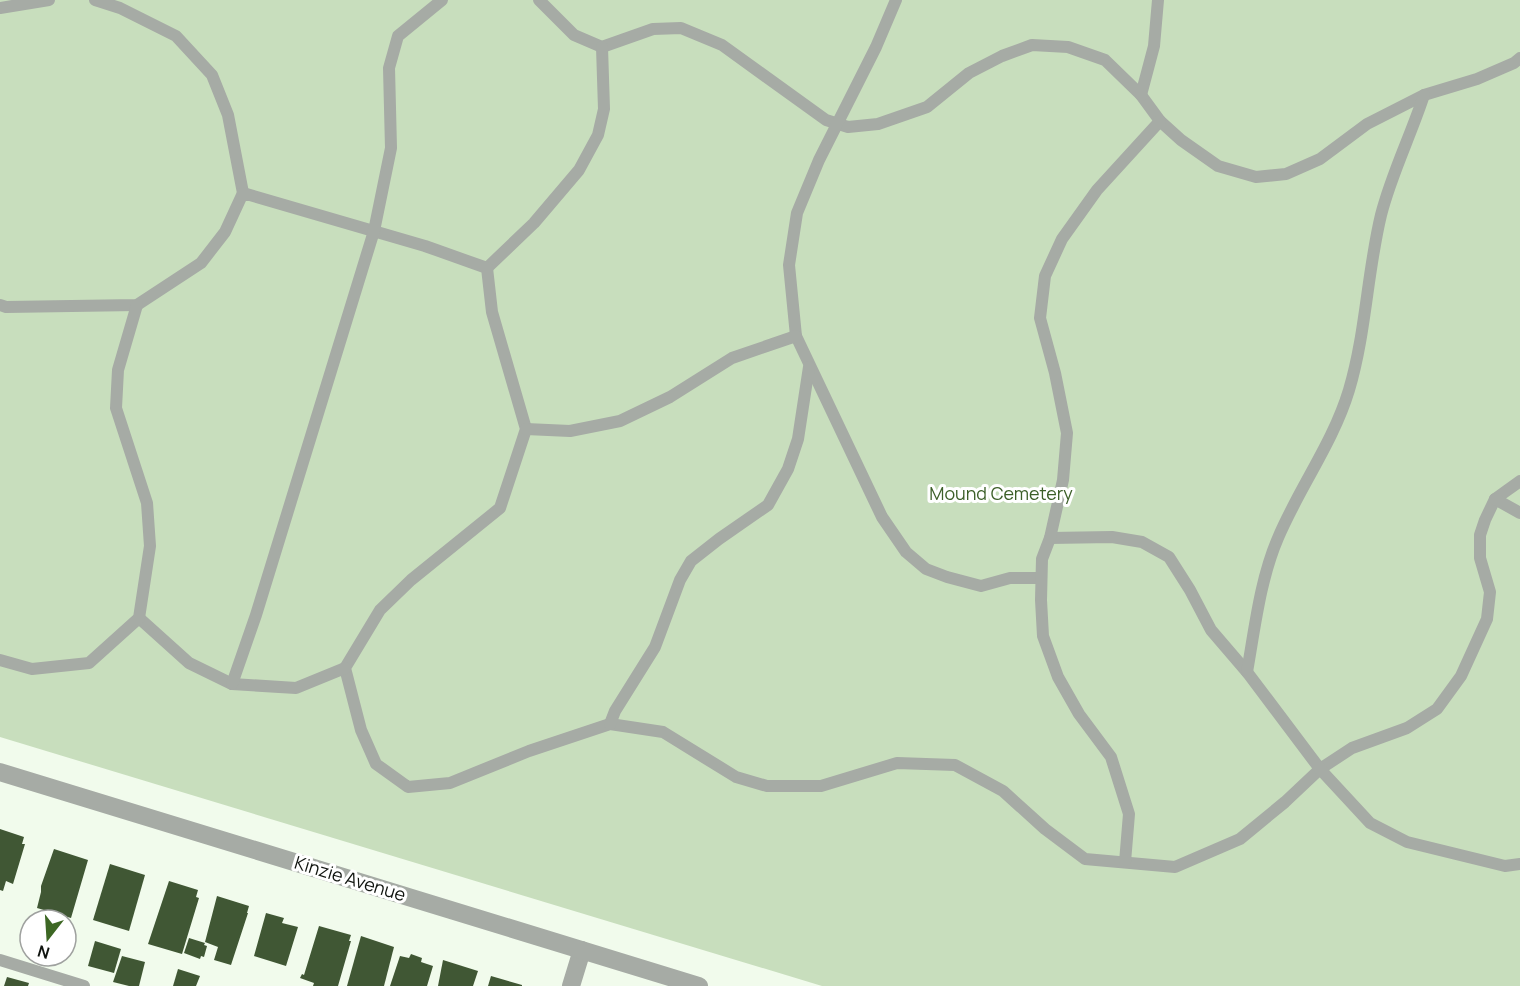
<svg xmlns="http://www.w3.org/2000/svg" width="1520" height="986" viewBox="0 0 1520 986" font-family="Manrope,sans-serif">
<rect width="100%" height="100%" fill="#f1fbec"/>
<polygon fill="#c8debd" points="0,0 1520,0 1520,986 822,986 0,737"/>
<g fill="#405734">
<polygon points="0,829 24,837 22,844 25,844 13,884 6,881 3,891 0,890"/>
<polygon points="54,849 88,860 71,918 37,908 41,892 41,886"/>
<polygon points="110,864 145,875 129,931 93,920"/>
<polygon points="169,881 198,890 196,897 199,898 182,954 148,944"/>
<polygon points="217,896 249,906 247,913 248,913 231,965 214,960 218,947 205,942"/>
<polygon points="266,913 284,918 282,923 298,927 286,966 254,956"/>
<polygon points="319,926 351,935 349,941 351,941 338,986 313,986 314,983 300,978 302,974 304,975"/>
<polygon points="361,936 394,947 384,986 347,986"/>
<polygon points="189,938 205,943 204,945 207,946 204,957 201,956 200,959 184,953"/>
<polygon points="95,941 121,949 114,973 88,966"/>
<polygon points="411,954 422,958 421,962 433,966 427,986 390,986 400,956 409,958"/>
<polygon points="122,956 145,962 139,986 129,986 113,982"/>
<polygon points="443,960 478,971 473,986 438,986"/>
<polygon points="178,969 200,976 196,986 173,986"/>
<polygon points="491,976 522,985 522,986 488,986"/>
<polygon points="7,977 29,983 28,986 4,986"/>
</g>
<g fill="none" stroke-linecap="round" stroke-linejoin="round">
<g stroke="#a6aba5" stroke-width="12">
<polyline points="95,0 120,8 176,36 212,75 228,115 243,193"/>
<polyline points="539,0 574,35 602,47 653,29 681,28 722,45 826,120 848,127 878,124 927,107 969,73 1002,56 1032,45 1068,47 1105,60 1141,95 1160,121 1181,140 1218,166 1256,177 1286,174 1320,159 1367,124 1424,95 1477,79 1514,63 1520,58"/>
<polyline points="896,0 876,47 819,160 797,213 789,265 796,336 882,517 906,552 926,569 947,577 981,586 1010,578 1041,578"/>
<polyline points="0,8 49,0"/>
<polyline points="1141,95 1154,46 1158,0"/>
<polyline points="487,268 534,223 579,170 598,135 604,109 602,47"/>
<polyline points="0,305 6,307 137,305 201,263 225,232 243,193 425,246 487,268 492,312 526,429 500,508 411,580 380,610 345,668 361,730 376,764 408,787 450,783 529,751 610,724 663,732 736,777 767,786 821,786 897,763 955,765 1003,791 1045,829 1085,859 1175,867 1240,839 1285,802 1320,769 1352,748 1407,728 1437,709 1461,676 1487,619 1490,592 1480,558 1480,535 1485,520 1495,499 1520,481"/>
<polyline points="526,429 570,431 620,421 670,397 732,358 796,336"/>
<polyline points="1495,499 1520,513"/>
<polyline points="1050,538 1112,537 1142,542 1169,557 1190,590 1211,630 1247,672 1320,769 1370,823 1407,842 1505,866 1520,864"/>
<polyline points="139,618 189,663 232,684 296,688 345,668"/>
<polyline points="0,660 32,669 89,663 139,618 150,546 147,503 116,408 118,370 137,305"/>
<path d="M1247 672C1255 627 1260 580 1278 538 1299 488 1333 443 1349 390 1366 333 1367 273 1381 215 1391 175 1411 135 1424 95"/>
<polyline points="232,684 256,615 374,231 391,148 389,68 398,36 442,0"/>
<polyline points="610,724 615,711 655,647 680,580 691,561 719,539 768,505 788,469 798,439 809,367"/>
<polyline points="1125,862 1129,814 1111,757 1079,714 1058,677 1043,636 1041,600 1042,559 1050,538 1063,480 1067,433 1055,373 1040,318 1045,276 1062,239 1097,190 1160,121"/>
<polyline points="0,960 84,986"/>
</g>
<polyline stroke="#a6aba5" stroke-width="18" points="571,986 582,950"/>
<polyline stroke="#a6aba5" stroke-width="18" points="0,772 699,986"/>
</g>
<g text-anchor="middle" stroke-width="6" stroke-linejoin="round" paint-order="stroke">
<g font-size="18" fill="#3c5f28" stroke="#fff">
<text x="1001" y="500">Mound Cemetery</text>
</g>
<g font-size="18" fill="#10140f" stroke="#fff">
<text transform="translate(350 879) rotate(17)" y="6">Kinzie Avenue</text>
</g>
</g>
<g transform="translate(48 938) rotate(197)"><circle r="28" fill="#ffffff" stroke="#9fa19f" stroke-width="1.5"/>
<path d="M0-4.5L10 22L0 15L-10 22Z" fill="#3d6724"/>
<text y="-9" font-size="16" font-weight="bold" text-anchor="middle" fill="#10140f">N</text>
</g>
</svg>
